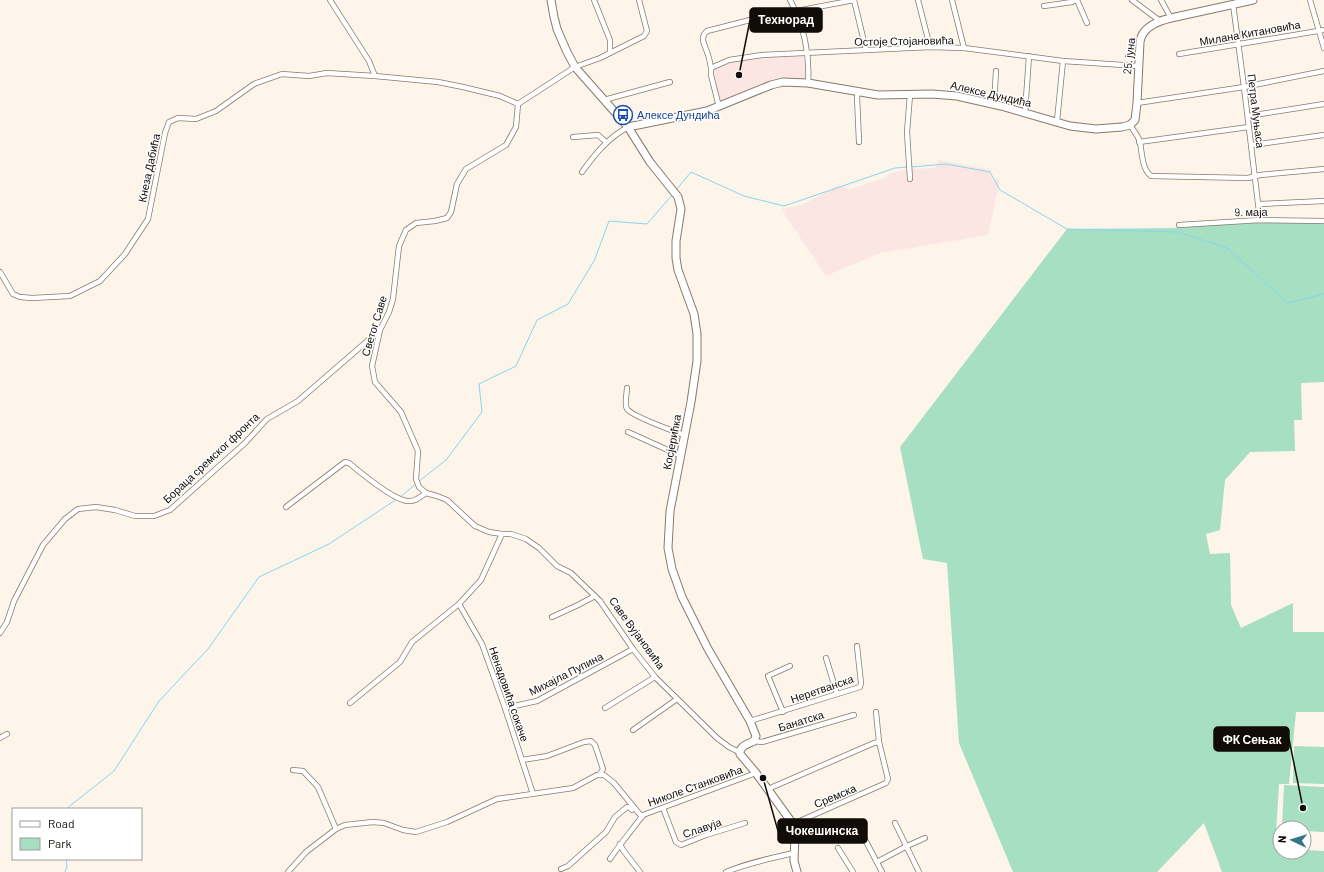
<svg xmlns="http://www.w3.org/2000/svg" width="1324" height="872" viewBox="0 0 1324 872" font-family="Barlow,sans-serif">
<rect width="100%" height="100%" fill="#fdf4ea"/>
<g fill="#fbe6e4">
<polygon points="808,52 808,83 786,82 719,107 711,75 715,66 729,60"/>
<polygon points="938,160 992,170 990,177 1000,180 988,235 880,253 826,276 781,209 802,205 839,185 851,189 887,177 888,174 908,169 935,168"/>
</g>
<g fill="#a6dfc1">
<polygon points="1260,220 1324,221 1324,382 1301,383 1302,420 1294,420 1295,451 1250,452 1225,480 1220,530 1206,534 1210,554 1230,553 1231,605 1241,628 1293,603 1293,632 1324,632 1324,712 1296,712 1289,784 1279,784 1275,848 1280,849 1280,852 1304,852 1304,850 1324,851 1324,872 1222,872 1204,823 1157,872 1013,872 959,743 947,563 923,559 900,447 1067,229 1179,228"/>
<polygon points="1294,746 1324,747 1324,784 1293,783"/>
<polygon points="1284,785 1324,787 1324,832 1304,831 1304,828 1282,828"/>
</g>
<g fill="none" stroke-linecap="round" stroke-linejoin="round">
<g stroke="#87d6f0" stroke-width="1">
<polyline points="911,167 946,164 990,172 1000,190 1067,229 1178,232 1227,248 1288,303 1324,294"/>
<polyline points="676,190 691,172 744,196 784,206 895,168 908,167"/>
<polyline points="418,482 446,460 482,412 479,384 516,366 537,320 568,304 594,261 609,221 647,224 673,194"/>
<polyline points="400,497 416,484"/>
<polyline points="66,809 114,771 159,701 208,649 259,577 329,544 397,499"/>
<polyline points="65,872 67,866 66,859"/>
</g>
<defs>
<g id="street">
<polyline points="330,0 369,61 375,76"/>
<polyline points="594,0 610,40 610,53"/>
<polyline points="639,0 647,31 644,36 600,58 575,67 518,104 516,127 506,145 466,169 457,184 451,212 447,218 435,221 416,223 406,230 399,246 393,299 389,312 380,330 372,366 375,382 401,412 418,451 416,479 419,487 426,493 437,496 447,500 475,526 489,532 502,534 511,534 526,539 539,548 557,566 571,573 600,601 633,649 655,677 717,738 729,747 739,752"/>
<path d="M790 0C804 25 810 55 808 83"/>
<polyline points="854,0 866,50"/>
<polyline points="918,0 930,47"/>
<polyline points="952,0 964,48"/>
<polyline points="1077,0 1087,23"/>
<polyline points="1132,0 1160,21"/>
<polyline points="1161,0 1171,18"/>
<polyline points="1310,0 1324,48"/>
<polyline points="1233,4 1244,87 1260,220"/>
<polyline points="1044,6 1072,2 1076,0"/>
<polyline points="1179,54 1324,30"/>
<path d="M711 68C710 62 709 57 707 52 705 45 699 38 707 31L754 19 854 0"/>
<polyline points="858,93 857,97 859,142"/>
<polyline points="604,100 670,82"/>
<polyline points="1137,103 1244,87 1324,71"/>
<polyline points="994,105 996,71"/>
<polyline points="719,107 711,75 711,68 729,60 762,55 930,47 964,48 1063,61 1138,66"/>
<polyline points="1025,113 1029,56"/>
<polyline points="1248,116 1324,104"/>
<polyline points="1057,121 1063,61"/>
<path d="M1130 125C1134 131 1138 136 1140 142 1142 153 1142 169 1151 176L1248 178 1260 175 1324 169"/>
<polyline points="573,137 598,135 606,142"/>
<polyline points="1139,142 1249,127"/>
<polyline points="1252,145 1324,135"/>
<path d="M582 172C595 154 608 138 628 127"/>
<polyline points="910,179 907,132 910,95"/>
<polyline points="1259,204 1324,201"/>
<polyline points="1179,225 1260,220 1324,221"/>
<polyline points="0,272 13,294 20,297 32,298 70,296 100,281 125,254 148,219 165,133 169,122 178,118 196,119 216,111 254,84 282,74 309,76 327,73 375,76 438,82 463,87 500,96 518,104"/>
<path d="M627 388C627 393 624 405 627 409 633 417 674 431 684 435"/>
<polyline points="628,432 681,456"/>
<path d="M286 507 345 462 349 463C361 473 392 499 407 501 415 502 420 497 426 493"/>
<polyline points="459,604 482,644 505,708 533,794"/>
<polyline points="552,617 578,605 595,596"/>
<polyline points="0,633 7,622 14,601 43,545 65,519 78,509 96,507 115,510 135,516 154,516 170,510 245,443 267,419 298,401 380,330"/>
<polyline points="826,658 837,694"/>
<polyline points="350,703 400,662 412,642 459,604 481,580 502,534"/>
<polyline points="505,708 537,701 633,649"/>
<polyline points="605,708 655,677"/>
<polyline points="783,712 768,676 790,666"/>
<polyline points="750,721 860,687 861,683 857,646"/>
<polyline points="633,730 677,699"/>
<polyline points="0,738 7,734"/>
<polyline points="754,741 762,742 854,715"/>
<polyline points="522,760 547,756 584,742 591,741 595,745 603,769 600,774"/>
<polyline points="293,770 303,771 318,787 336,829"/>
<polyline points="768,789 874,743 879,742"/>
<polyline points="663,808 676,842 681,845 706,835 745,823"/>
<polyline points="895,823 919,872"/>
<polyline points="793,824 886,783 888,779 879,742 876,712"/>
<polyline points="860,830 882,872"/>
<polyline points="620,844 623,850 640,872"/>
<polyline points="838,848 853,872"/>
<path d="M610 859C620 844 632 830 643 815L756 773"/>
<polyline points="877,862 907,846 925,838"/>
<polyline points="561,869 568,866 606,832 615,817 627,807 629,807 632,810"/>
<polyline points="288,872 306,852 336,829 345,825 373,822 384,823 403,830 416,832 447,822 497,799 573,788 597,775 604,775 614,783 642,817"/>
<path d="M726 872C748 863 771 858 794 853"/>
</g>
<g id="secondary">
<path d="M551 0 554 17 557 29 567 52 575 67 628 127 650 162 678 197 681 209 676 241V258L678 270 694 314 697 334V361L691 402 670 511 668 548 672 569 682 597 708 649 750 721 756 736 754 741C748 744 739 746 740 754L756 773 793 824 795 835 794 861 797 872"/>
<path d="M628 127 707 111 771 85 783 82 808 83 878 95 932 94 957 96 1001 106 1070 126 1096 129 1122 127 1130 125 1135 120 1137 103 1140 42C1142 27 1158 21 1171 18L1253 0"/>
</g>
</defs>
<use href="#street" stroke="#887a6b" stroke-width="6"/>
<use href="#secondary" stroke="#887a6b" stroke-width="9"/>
<use href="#street" stroke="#fff" stroke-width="4.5"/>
<use href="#secondary" stroke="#fff" stroke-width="7"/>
</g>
<defs>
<symbol id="bus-ring" viewBox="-11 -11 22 22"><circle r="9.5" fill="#fff" stroke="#1a4fb4" stroke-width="1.5"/><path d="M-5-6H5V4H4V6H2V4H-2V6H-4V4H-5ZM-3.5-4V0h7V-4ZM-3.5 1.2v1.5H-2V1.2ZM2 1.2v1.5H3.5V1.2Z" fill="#1a4fb4"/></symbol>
</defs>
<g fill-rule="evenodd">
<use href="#bus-ring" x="612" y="104" width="22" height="22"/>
</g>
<g text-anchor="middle" stroke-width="3" stroke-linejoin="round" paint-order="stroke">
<g font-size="11" fill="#110c07" stroke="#fff">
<text transform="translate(1250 33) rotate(-10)" y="4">Милана Китановића</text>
<text transform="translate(904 41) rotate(-1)" y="4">Остоје Стојановића</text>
<text transform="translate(1129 56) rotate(-83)" y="4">25. јуна</text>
<text transform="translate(991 94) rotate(13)" y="4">Алексе Дундића</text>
<text transform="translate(1256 111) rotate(83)" y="4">Петра Муњаса</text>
<text transform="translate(149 168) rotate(-78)" y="4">Кнеза Дабића</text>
<text transform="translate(1251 212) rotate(-1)" y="4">9. маја</text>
<text transform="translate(374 326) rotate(-73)" y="4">Светог Саве</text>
<text transform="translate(672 442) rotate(-79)" y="4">Косјерићка</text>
<text transform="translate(211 458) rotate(-43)" y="4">Бораца сремског фронта</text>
<text transform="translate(637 633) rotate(54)" y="4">Саве Вујановића</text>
<text transform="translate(566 674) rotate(-27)" y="4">Михајла Пупина</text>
<text transform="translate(822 689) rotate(-19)" y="4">Неретванска</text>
<text transform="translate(509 694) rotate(71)" y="4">Ненадовића сокаче</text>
<text transform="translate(801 721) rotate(-17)" y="4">Банатска</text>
<text transform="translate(695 786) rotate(-20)" y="4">Николе Станковића</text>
<text transform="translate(835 796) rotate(-23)" y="4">Сремска</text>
<text transform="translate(702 828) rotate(-19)" y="4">Славуја</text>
</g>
<g font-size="11" fill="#164399" stroke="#fff" text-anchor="start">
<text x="637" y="119">Алексе Дундића</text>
</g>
</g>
<path fill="none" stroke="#110c07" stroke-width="1.5" d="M739 75L750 20M1303 808L1289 739M763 778L778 831"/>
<g fill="#110c07" stroke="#fff" stroke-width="1.5">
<circle cx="739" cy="75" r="4"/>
<circle cx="1303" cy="808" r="4"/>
<circle cx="763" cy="778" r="4"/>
</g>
<g fill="#110c07" stroke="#110c07" stroke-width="1.5">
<rect x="750" y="8" width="72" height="24" rx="4"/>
<rect x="1214" y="727" width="75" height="24" rx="4"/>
<rect x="778" y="819" width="89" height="24" rx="4"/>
</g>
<g font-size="12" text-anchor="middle" font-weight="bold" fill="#fff">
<text x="786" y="24">Технорад</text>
<text x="1252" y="744">ФК Сењак</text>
<text x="822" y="835">Чокешинска</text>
</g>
<rect x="12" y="808" width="130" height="52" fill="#ffffff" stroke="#a09e9c"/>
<rect x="20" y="821" width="20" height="6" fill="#ffffff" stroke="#a09e9c"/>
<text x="48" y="828" font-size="12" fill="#110c07">Road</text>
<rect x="20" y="838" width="20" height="12" fill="#a6dfc1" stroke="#a09e9c"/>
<text x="48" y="848" font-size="12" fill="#110c07">Park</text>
<g transform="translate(1292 840) rotate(274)"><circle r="19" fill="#ffffff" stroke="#a09e9c"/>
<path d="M0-3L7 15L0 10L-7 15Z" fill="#36748a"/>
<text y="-6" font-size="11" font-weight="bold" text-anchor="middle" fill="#110c07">N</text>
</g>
</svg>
